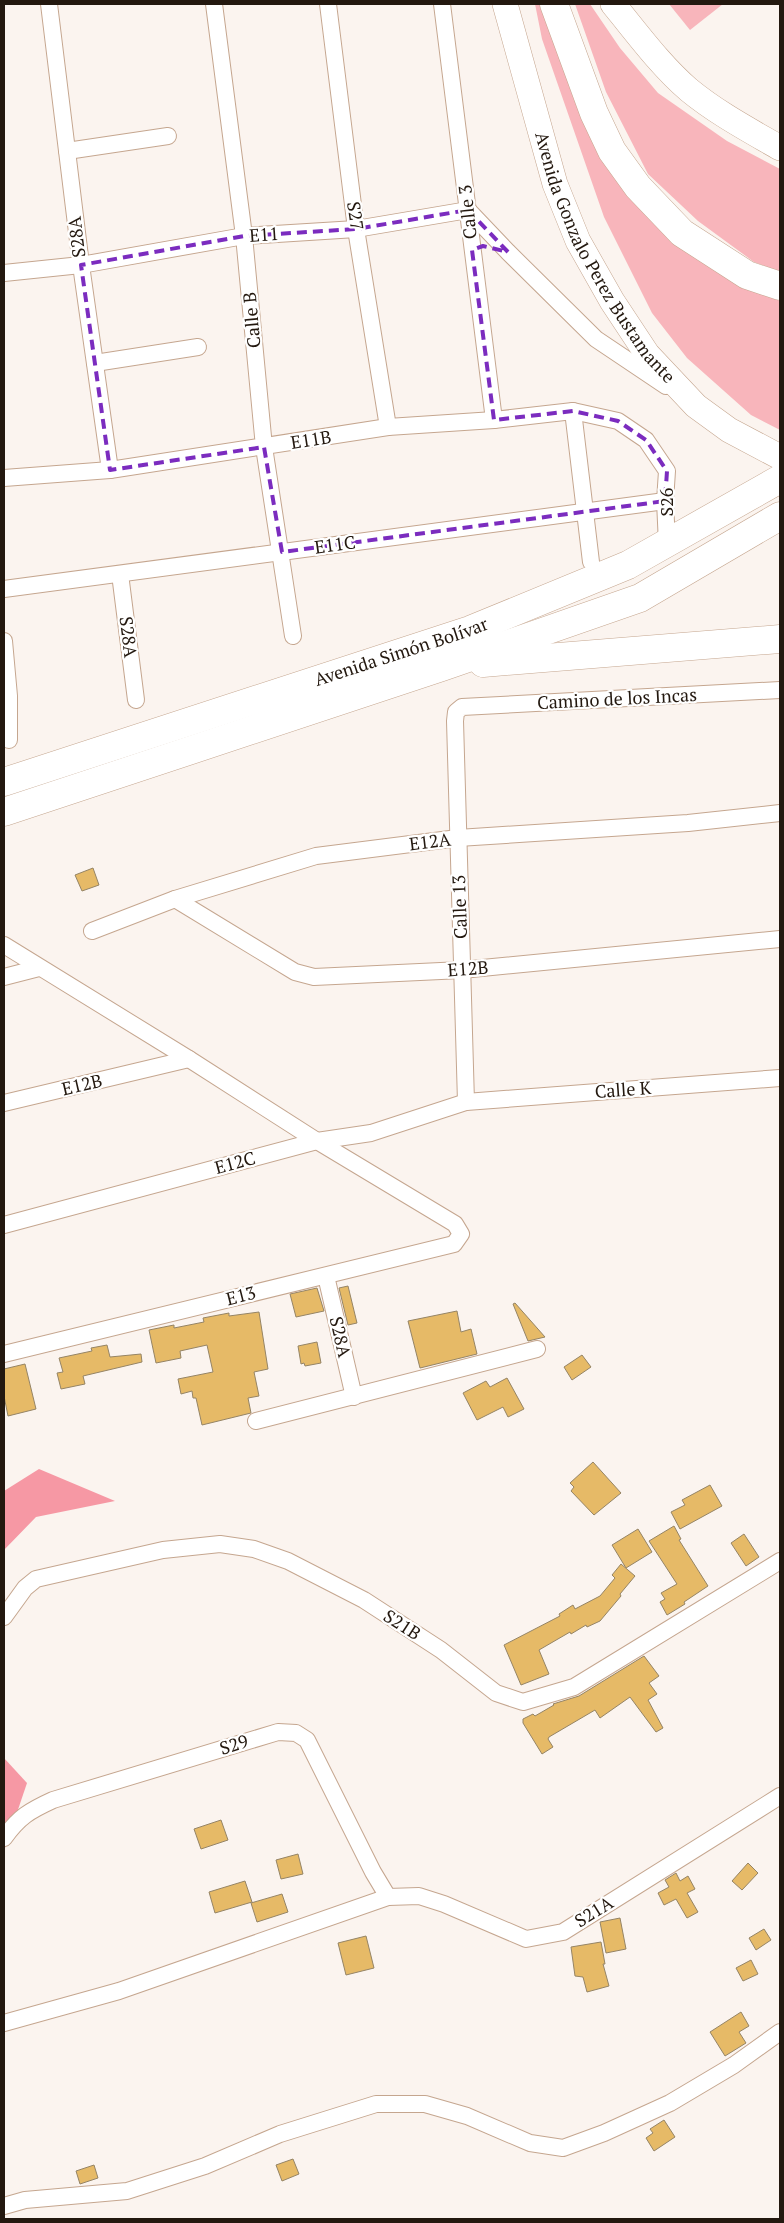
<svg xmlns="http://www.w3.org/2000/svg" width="784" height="2223" viewBox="0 0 784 2223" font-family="'PT Serif',serif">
<rect width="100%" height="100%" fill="#fbf4ef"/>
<g fill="#f8b5bb">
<polygon points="535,4 543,4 605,158 725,276 780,301 780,430 751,415 687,358 652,313 604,217 542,39"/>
<polygon points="575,4 590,4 620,48 658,93 727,141 780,169 780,272 754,262 698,221 648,174 606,92"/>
<polygon points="669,4 723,4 690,30"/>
</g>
<g fill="#f698a4">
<polygon points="39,1469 115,1501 36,1517 4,1550 4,1491"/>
<polygon points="4,1758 27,1783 4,1851"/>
</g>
<g fill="#e6ba67" stroke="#958465">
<polygon points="93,868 99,885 82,891 75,875"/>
<polygon points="348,1286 357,1323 348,1325 339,1288"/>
<polygon points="317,1288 324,1311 296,1317 290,1294"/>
<polygon points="515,1303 545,1337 528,1341 513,1304"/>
<polygon points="457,1311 461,1332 471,1329 477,1354 420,1368 408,1321"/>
<polygon points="259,1312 268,1369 254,1372 259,1396 248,1398 251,1413 202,1425 196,1398 193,1398 192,1391 181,1394 178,1379 213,1372 207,1345 180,1351 181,1358 156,1363 149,1330 174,1325 174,1328 204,1322 203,1318 229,1313 229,1316"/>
<polygon points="317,1342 321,1363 305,1366 304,1363 301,1364 298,1346"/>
<polygon points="107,1345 110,1357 141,1354 142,1362 83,1376 85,1384 61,1389 57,1373 63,1372 59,1358 92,1351 91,1348"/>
<polygon points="582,1355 591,1367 572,1380 564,1367"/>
<polygon points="25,1364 36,1409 8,1416 4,1396 4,1369"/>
<polygon points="507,1378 524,1409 508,1417 503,1407 477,1420 463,1393 486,1381 490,1387"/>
<polygon points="593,1462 621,1493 594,1515 571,1491 574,1487 570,1483"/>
<polygon points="710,1485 722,1506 680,1529 671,1512 685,1505 682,1500"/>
<polygon points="674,1526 681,1539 679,1540 708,1586 684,1602 685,1604 667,1615 660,1602 665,1599 661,1593 677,1584 649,1541"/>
<polygon points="638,1529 652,1552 626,1568 612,1545"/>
<polygon points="744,1534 759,1557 746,1566 731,1543"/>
<polygon points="621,1564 635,1576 620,1594 621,1596 600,1621 587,1627 586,1625 571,1634 570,1632 539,1650 549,1674 521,1685 504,1645 560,1616 559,1614 573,1605 575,1609 600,1596 615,1578 612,1575"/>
<polygon points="644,1656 659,1676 649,1683 657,1694 648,1700 663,1728 656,1732 630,1697 600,1718 595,1710 549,1737 548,1739 553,1747 542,1754 523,1723 523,1719 533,1714 535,1716 554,1705 553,1704 579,1696"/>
<polygon points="221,1820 228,1840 201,1849 194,1829"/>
<polygon points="298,1854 303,1874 281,1879 276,1860"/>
<polygon points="748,1863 758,1873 742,1890 732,1881"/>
<polygon points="676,1873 680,1881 688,1876 695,1889 687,1893 698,1912 687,1918 676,1899 664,1905 658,1893 669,1887 665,1880"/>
<polygon points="245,1881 252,1902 215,1913 209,1892"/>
<polygon points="282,1894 288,1912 257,1922 251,1903"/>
<polygon points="620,1918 626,1949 606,1953 600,1922"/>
<polygon points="764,1929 771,1940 756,1950 749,1938"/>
<polygon points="366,1936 374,1968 346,1975 338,1943"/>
<polygon points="601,1942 605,1964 603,1964 609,1986 587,1992 583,1977 575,1976 571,1947"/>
<polygon points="751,1960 758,1974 743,1981 736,1968"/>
<polygon points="741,2012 749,2026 739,2032 746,2043 725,2056 710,2032"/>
<polygon points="664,2120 675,2137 654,2151 646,2138 653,2133 650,2129"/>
<polygon points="293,2159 299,2174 282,2181 276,2165"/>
<polygon points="94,2165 98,2178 80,2184 76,2171"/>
</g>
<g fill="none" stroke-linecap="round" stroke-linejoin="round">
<defs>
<g id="street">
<polyline points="49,4 81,265 110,470"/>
<polyline points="214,4 244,236 264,447 293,636"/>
<polyline points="328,4 356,229 388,427"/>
<polyline points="442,4 494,420"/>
<polyline points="67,151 168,136"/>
<polyline points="4,273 81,265 244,236 356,229 468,210 508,252 596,339 666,386"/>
<polyline points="95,363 198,347"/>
<polyline points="573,411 591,562"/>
<polyline points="4,478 110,470 388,427 494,420 573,411 618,421 646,440 667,471 665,501 667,544"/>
<polyline points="120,574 136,700"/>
<polyline points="4,589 665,501"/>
<polyline points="4,641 9,696 9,740"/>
<polyline points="175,899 295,972 314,977 462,970 780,939"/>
<polyline points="92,931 175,899 316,856 458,838 688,823 780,813"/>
<polyline points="4,945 189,1059 317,1141 455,1224 461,1234 454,1244 4,1354"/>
<polyline points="4,977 39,968"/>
<polyline points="466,1102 455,721 456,712 462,707 780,690"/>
<polyline points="4,1103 189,1059"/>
<polyline points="4,1225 317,1141 371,1133 466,1102 780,1078"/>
<polyline points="326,1276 354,1397"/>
<polyline points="256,1421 537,1349"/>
<polyline points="4,1617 25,1588 36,1579 163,1550 220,1544 254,1549 288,1561 364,1600 441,1650 496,1693 523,1702 574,1687 780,1561"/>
<path d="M4 1838C19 1817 29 1811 53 1800L278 1732 296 1733 307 1740 373 1872 388 1897"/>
<polyline points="4,2023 119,1991 388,1897 419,1896 444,1904 526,1939 563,1932 780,1796"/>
<polyline points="4,2206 25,2200 127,2191 205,2166 280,2134 376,2104 425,2104 467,2116 530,2143 563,2148 604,2133 670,2103 734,2065 780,2032"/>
</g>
<g id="primary">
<path id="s1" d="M505 4 555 184 578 241 612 301 647 354 696 406 729 430 780 457"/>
<path d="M613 4C637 33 660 65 689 90 717 113 749 130 780 148"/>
</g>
<g id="highway">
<polyline points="554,4 594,113 612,151 638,187 682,233 747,275 780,286"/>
<polyline points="483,663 780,639"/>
<path id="s2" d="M4 782 470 630 628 565 780 479"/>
<polyline points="4,812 442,667 640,598 780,516"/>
</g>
</defs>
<use href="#street" stroke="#c5a68f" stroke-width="18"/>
<use href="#primary" stroke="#c5a68f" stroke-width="26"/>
<use href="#highway" stroke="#c5a68f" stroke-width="29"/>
<use href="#street" stroke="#fff" stroke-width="16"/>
<use href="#primary" stroke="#fff" stroke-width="25"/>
<use href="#highway" stroke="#fff" stroke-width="28"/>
</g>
<path fill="none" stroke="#7b2cbf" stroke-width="4" stroke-dasharray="10 6" stroke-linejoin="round" d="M468 210 508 252 483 246 472 250 494 420 573 411 618 421 646 440 667 471 665 501 282 552 264 447 110 470 81 265 244 236 356 229Z"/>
<g text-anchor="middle" stroke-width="4.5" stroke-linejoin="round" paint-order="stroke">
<g font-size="18" fill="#23180f" stroke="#fff">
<text transform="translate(468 212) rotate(-96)" y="6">Calle 3</text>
<text transform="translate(355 216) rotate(82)" y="6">S27</text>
<text transform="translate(264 235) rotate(-4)" y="6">E11</text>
<text transform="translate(77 237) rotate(-97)" y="6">S28A</text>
<text dy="6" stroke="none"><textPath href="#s1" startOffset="275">Avenida Gonzalo Perez Bustamante</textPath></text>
<text transform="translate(252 320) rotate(-95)" y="6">Calle B</text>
<text transform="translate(311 440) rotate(-9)" y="6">E11B</text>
<text transform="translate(667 502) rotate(-90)" y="6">S26</text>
<text transform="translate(335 545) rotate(-8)" y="6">E11C</text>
<text transform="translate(128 637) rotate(83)" y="6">S28A</text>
<text dy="6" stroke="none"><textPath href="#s2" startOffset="418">Avenida Simón Bolívar</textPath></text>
<text transform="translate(617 699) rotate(-3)" y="6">Camino de los Incas</text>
<text transform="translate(430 842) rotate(-7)" y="6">E12A</text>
<text transform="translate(460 907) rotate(-92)" y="6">Calle 13</text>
<text transform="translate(468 969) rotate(-4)" y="6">E12B</text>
<text transform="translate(82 1085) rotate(-13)" y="6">E12B</text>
<text transform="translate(623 1090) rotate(-4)" y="6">Calle K</text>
<text transform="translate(235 1163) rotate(-15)" y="6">E12C</text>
<text transform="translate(241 1296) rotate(-14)" y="6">E13</text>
<text transform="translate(340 1337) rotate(77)" y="6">S28A</text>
<text transform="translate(402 1625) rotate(33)" y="6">S21B</text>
<text transform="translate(234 1745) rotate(-17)" y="6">S29</text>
<text transform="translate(594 1912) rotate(-32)" y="6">S21A</text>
</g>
</g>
<rect width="784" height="2223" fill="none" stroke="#23180f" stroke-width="10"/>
</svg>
